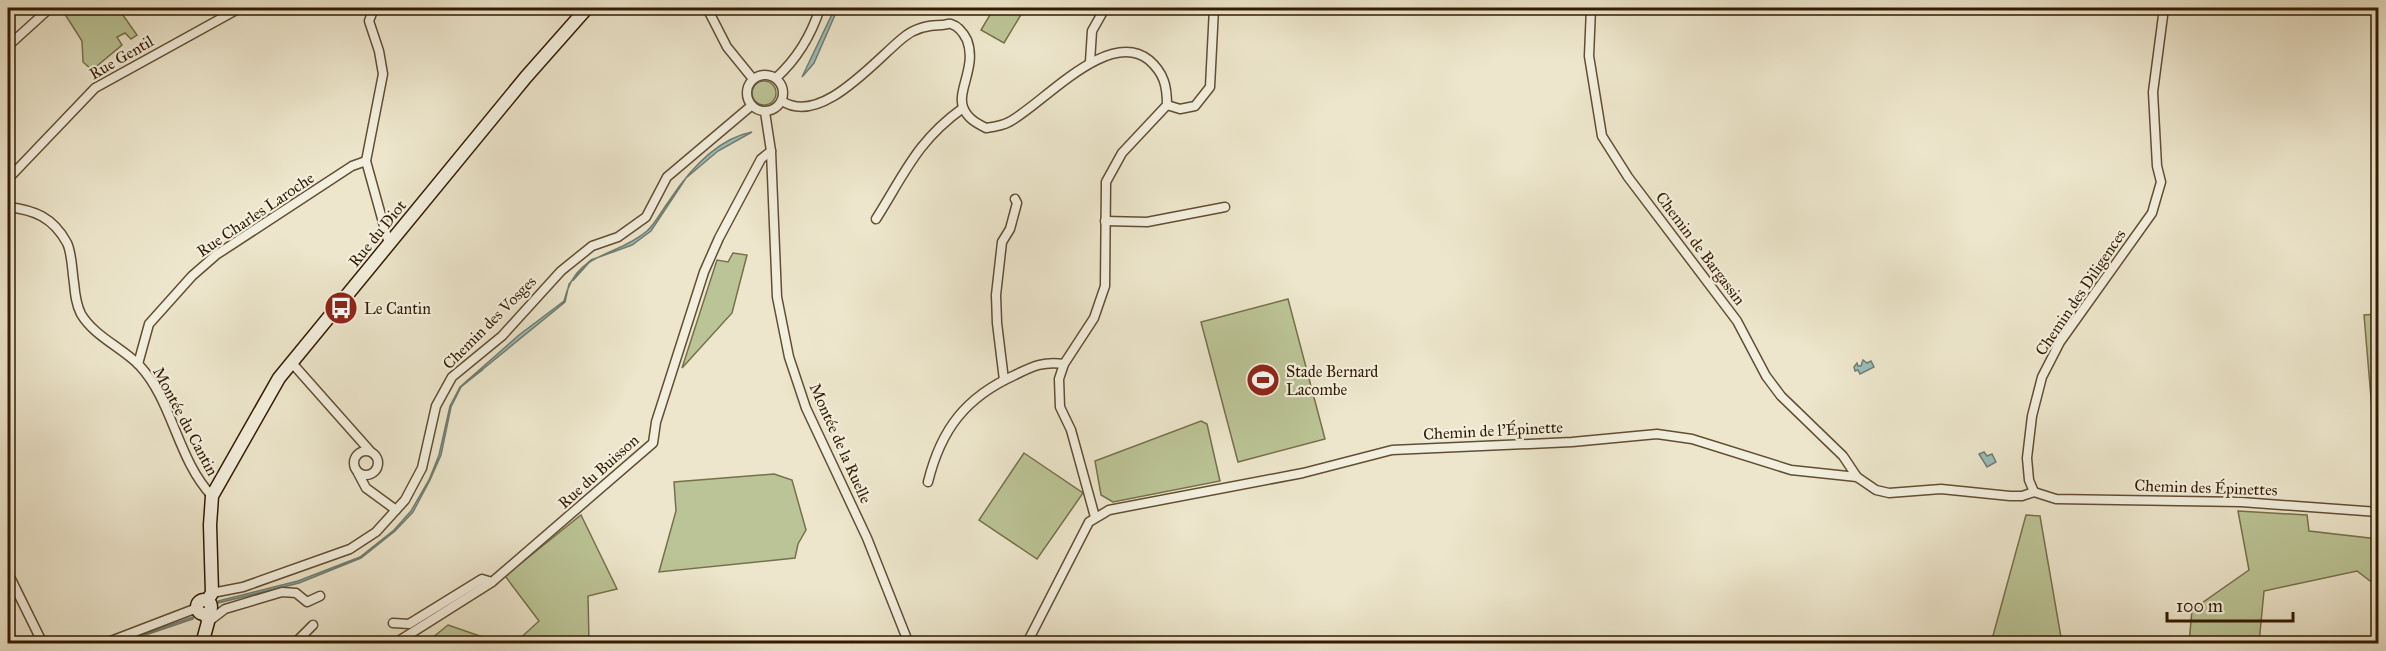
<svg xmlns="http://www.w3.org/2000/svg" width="2386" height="651" viewBox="0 0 2386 651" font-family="'IM FELL Great Primer',serif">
<rect width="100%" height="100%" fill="#ede6cc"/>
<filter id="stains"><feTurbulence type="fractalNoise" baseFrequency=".00333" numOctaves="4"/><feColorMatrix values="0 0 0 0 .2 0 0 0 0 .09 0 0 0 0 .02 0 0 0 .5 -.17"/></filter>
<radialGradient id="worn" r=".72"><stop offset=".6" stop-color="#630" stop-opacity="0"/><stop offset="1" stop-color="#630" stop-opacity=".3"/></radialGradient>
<g fill="#bbc496" stroke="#77704b" stroke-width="1.5">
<polygon points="61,8 118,8 137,35 131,39 125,33 117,37 122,45 92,70 83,62 82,41"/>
<polygon points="994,8 1025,8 1004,43 981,30"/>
<circle cx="764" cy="93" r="12"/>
<polygon points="733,253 747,255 732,313 682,368 717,260 728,262"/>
<polygon points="1288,299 1325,439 1238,462 1201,322"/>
<polygon points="2378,314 2378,481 2364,315"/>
<polygon points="1201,421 1207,424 1220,481 1113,502 1101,495 1095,461"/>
<polygon points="1024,453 1083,493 1037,559 979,520"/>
<polygon points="774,474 792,480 806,530 798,544 795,558 659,572 676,511 674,482"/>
<polygon points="2238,511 2307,515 2309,531 2378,539 2378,587 2357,571 2264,591 2259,643 2189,643 2192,610 2249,570"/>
<polygon points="581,515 617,589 588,596 589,643 515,643 539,621 505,576"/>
<polygon points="2026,515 2040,516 2062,643 1991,643"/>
<polygon points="448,625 500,643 426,643"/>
</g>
<g fill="#9abebc" stroke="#717d71" stroke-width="1.5">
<polygon points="835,8 838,8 814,63 802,77"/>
<path d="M752 132 718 151 686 178 651 231 632 245 591 260 569 284 565 302 461 387 451 407 441 455 430 480 413 512 395 531 361 558 299 583 218 603V601L298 581 360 557 394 530 411 511 429 480 439 455 450 406 460 387 519 335 564 301C576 250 614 259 647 231 656 223 662 210 669 201 688 172 716 139 752 132Z"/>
<polygon points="1863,360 1867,363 1871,361 1874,367 1860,374 1858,370 1855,371 1854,367 1857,363 1858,366 1861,366"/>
<polygon points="1984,452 1987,456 1992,454 1996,462 1987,467 1979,454"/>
<polygon points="193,617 193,619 122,643 115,644"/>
</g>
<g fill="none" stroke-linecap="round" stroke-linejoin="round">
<g stroke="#717d71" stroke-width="2">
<polyline points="573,280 589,262"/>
<polyline points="467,381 482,370"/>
</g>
<defs>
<g id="street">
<polyline points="374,8 369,21 379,51 383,74 366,161 389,244"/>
<polyline points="707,8 727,47 753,79"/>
<polyline points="1591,8 1589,56 1602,136 1628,177 1737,321 1766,376 1781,396 1843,456 1857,477"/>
<polyline points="8,46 50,8"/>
<polyline points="1090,62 1092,31 1105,8"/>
<circle cx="765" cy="93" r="18"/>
<path d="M776 78C798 58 811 36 820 8"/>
<path d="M782 101C821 127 876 59 904 37 915 28 928 25 942 25 945 25 949 23 951 24 958 26 964 34 967 40 977 66 957 90 963 107 967 118 976 123 986 128 993 127 1002 126 1009 122 1042 105 1108 27 1149 60 1164 73 1167 86 1167 105L1122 153 1106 182 1105 286 1094 318 1064 364 1059 379 1060 407 1071 430 1095 517"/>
<polyline points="1167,105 1180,109 1195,106 1210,87 1214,8"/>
<polyline points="765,112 771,151 777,297 789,357 806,408 867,538 909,644"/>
<polyline points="8,179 95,88 240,8"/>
<path d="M8 207C34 210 53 217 67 243 72 253 72 271 74 283 75 294 76 304 81 314 94 336 121 347 139 365 173 401 177 459 212 496"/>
<path d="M876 219C905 173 917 141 963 108"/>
<polyline points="1105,221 1147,222 1225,207"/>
<polyline points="292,363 370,451"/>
<polyline points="138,364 149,324 192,276 216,255 352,166 366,161"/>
<polyline points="1004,380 997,323 996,295 1002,242 1010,229 1017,203 1015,199"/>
<circle cx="366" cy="463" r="12"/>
<polyline points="358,473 366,488 396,510"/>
<path d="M928 482C941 429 966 397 1015 375 1033 366 1044 361 1064 364"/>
<polyline points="2034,492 2029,480 2027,458 2032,416 2042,377 2060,342 2152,213 2161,182 2157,166 2153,92 2164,8"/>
<polyline points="2034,492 2056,499 2241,502 2378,512"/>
<polyline points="8,573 43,644"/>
<polyline points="212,593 243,587 350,549 376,532 405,500 422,468 436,406 452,377 502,336 561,271 592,246 618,237 646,217 667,177 751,106"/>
<polyline points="208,622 225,609 282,592 296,593 307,602 320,596"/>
<polyline points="393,623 409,624 482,579 492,582"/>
<polyline points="103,644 197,608"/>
<polyline points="294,644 313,625"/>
<polyline points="394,644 492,582 653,443 656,422 704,272 719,238 761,159 771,151"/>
<polyline points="1024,644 1029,639 1089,522 1109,510 1303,473 1392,450 1572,442 1657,434 1692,439 1791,470 1857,477 1876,490 1889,493 1941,489 2010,496 2022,496 2034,492"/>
</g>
<g id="secondary">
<circle cx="204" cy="607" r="7"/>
<polyline points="207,601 212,593 210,525 212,496 279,378 526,77 587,8"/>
<polyline points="202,644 208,622 207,614"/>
</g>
</defs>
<use href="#street" stroke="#624e33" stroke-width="11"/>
<use href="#secondary" stroke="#331b00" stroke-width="15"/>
<use href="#street" stroke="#f3efde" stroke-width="8"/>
<use href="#secondary" stroke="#f3efde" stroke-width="12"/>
</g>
<defs>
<symbol id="bus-disc" viewBox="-11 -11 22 22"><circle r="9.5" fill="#8f2418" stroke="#f3efde"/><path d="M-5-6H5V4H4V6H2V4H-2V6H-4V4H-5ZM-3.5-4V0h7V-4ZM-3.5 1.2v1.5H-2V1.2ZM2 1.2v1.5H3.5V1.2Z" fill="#fff"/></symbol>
<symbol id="stadium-disc" viewBox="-11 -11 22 22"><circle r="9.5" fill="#8f2418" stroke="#f3efde"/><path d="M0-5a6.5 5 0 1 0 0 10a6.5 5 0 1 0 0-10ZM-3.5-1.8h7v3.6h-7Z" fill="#fff"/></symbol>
</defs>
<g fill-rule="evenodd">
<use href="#bus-disc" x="322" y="289" width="38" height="38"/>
<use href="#stadium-disc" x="1244" y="361" width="38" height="38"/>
</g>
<g text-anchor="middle" stroke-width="4.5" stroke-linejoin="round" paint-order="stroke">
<g font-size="16" fill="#331b00" stroke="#f3efde">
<text transform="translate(121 57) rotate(-30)" y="6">Rue Gentil</text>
<text transform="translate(255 214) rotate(-34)" y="6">Rue Charles Laroche</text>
<text transform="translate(377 233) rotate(-51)" y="6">Rue du Diot</text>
<text transform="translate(1701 248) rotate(53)" y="6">Chemin de Bargassin</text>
<text transform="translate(2080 292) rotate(-56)" y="6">Chemin des Diligences</text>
<text transform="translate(489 322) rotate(-45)" y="6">Chemin des Vosges</text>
<text transform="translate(186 421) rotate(62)" y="6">Montée du Cantin</text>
<text transform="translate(1493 430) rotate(-3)" y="6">Chemin de l'Épinette</text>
<text transform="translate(841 443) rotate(66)" y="6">Montée de la Ruelle</text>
<text transform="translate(598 471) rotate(-42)" y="6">Rue du Buisson</text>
<text transform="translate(2206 487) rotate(2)" y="6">Chemin des Épinettes</text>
</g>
<g font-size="16" fill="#331b00" stroke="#f3efde" text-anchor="start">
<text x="364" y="314">Le Cantin</text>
<text x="1286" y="377">Stade Bernard<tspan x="1286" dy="18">Lacombe</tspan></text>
</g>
</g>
<rect width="2386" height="651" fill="none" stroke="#ede6cc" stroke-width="30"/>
<rect x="9" y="9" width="2368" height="633" fill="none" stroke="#331b00" stroke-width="3"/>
<rect x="15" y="15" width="2356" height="621" fill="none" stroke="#331b00" stroke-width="1.5"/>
<path d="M2167 612v9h126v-9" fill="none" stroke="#331b00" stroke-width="3"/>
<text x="2176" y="612" font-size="18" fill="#331b00" stroke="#f3efde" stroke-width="4.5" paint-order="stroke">100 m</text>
<rect width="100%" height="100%" filter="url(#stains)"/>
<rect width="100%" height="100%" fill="url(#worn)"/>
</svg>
